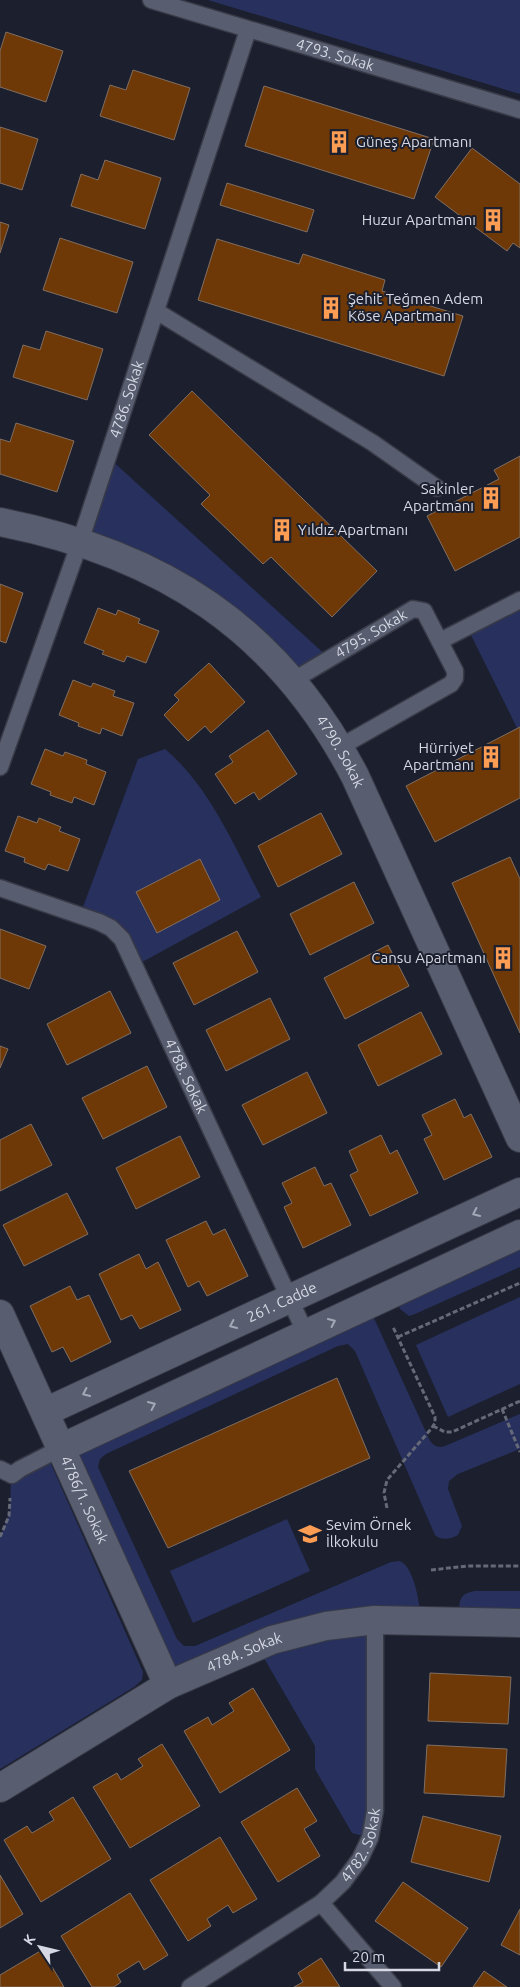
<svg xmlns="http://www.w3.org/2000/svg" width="520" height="1987" viewBox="0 0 520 1987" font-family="Ubuntu,sans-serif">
<rect width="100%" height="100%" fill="#1b1f2e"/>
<g fill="#28315d">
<polygon points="208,0 520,0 520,94"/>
<polygon points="108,457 329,658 292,681 270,656 80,542"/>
<polygon points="520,600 520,727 517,728 467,627"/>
<path d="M165 749C210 787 234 846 261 897L135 966 122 939 80 915 138 759Z"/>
<polygon points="520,1234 520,1267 415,1314 409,1316 400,1309 393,1293"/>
<polygon points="520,1297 520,1384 448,1417 416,1345"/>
<path d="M368 1305 430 1441C435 1447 438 1448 445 1446L520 1414V1449L458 1474 449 1481 448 1489 462 1526 458 1535C451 1539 442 1541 435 1535L355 1351 348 1344 338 1346 106 1454 100 1459 98 1467 177 1639 184 1646H195L391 1562 400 1561C415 1568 420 1606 421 1621L375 1620 370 1838 352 1833 315 1769V1746L257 1646 168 1685 61 1448Z"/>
<polygon points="47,1455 143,1672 142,1680 134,1687 0,1769 0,1537 10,1511 11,1477"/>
<polygon points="287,1519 310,1571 193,1623 170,1571"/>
<path d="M475 1591H520V1623L459 1621C460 1604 456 1594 475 1591Z"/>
</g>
<g fill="#6e3906" stroke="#816e62">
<polygon points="6,32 63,51 46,102 0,87 0,51"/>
<polygon points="133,70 190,88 174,140 100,116 110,85 126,90"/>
<polygon points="264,86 434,139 414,199 245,146"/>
<polygon points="0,127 38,139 22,190 0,183"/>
<polygon points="472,148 520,184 520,248 513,243 507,251 435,197"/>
<polygon points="105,160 161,178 145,229 71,206 81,174 98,180"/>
<polygon points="227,183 314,210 307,232 220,205"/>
<polygon points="0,222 9,225 0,253"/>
<polygon points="60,238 133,262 117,313 43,290"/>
<polygon points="217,239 299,264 303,254 385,280 382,291 463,316 444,376 198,300"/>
<polygon points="46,331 103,349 87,400 13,377 23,345 40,350"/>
<polygon points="192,391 377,571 332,617 271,557 263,564 201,504 210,495 149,435"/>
<polygon points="16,423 74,441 57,492 0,474 0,439 10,442"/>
<polygon points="520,456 520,537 455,571 427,516 499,479 494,470"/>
<polygon points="0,584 23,593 6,643 0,641"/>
<polygon points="98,608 116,615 118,610 140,619 138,623 159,631 146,663 127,656 124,662 102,654 104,651 84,643"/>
<polygon points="209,663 245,702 211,733 205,726 188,741 164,715 179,700 174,695"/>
<polygon points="73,680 91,687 93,683 115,691 113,696 134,703 122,736 102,728 100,734 78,726 79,723 59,715"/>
<polygon points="520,727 520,798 435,842 406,786"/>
<polygon points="268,730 297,774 259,800 254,792 235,804 215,774 233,762 229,756"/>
<polygon points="45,749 63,756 65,752 87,760 86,764 106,772 94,805 74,797 72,803 50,795 51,792 31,784"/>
<polygon points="321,813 342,854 278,887 258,846"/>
<polygon points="18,816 37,823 39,818 61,827 59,831 80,839 68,871 48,864 45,870 24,862 25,858 5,851"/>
<polygon points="510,857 520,879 520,1033 452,883"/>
<polygon points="200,859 220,900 157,933 136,892"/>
<polygon points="354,882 374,923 310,955 290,914"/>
<polygon points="0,929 46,946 29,989 0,978"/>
<polygon points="237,931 258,972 194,1005 173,963"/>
<polygon points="388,945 409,986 345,1019 324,978"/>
<polygon points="110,991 131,1033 67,1065 47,1024"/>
<polygon points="270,998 290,1039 226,1071 206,1030"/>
<polygon points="421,1012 442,1054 378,1086 358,1045"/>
<polygon points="0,1046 8,1049 0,1068"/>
<polygon points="147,1066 167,1107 103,1139 82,1098"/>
<polygon points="307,1072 327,1113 263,1145 242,1105"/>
<polygon points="455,1099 464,1118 471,1114 492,1157 444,1180 424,1139 432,1135 422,1115"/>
<polygon points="31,1124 52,1165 0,1191 0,1140"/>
<polygon points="381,1135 390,1154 397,1150 418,1193 370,1216 350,1175 358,1171 349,1151"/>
<polygon points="180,1136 200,1177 136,1209 116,1168"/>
<polygon points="315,1167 324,1186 331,1183 351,1225 303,1248 284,1207 292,1203 282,1183"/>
<polygon points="67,1193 88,1234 24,1266 3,1225"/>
<polygon points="206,1221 213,1235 225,1229 248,1276 207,1296 199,1281 188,1287 166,1240"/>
<polygon points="139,1254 146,1269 158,1262 181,1310 140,1329 132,1315 121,1320 99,1274"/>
<polygon points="70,1286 77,1300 89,1295 111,1342 71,1362 63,1347 52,1352 30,1306"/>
<polygon points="337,1378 370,1458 168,1548 129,1471"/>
<polygon points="430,1673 511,1677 508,1724 428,1721"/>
<polygon points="253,1688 290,1750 220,1793 184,1731 208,1717 212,1725 234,1711 229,1703"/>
<polygon points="162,1744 200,1806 130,1848 93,1787 117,1773 121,1780 143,1766 138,1759"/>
<polygon points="427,1745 507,1749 504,1797 424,1793"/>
<polygon points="297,1788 317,1821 304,1829 320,1856 278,1882 241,1822"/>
<polygon points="73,1797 111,1859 41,1902 4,1840 27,1826 32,1833 54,1820 49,1812"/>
<polygon points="423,1816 501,1836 489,1882 411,1862"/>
<polygon points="220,1837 257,1899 233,1913 228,1905 207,1919 211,1926 188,1941 150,1880"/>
<polygon points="0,1875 23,1914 0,1928"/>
<polygon points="403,1882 468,1928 441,1967 375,1921"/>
<polygon points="130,1893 168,1955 144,1970 139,1961 117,1975 121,1982 114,1987 92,1987 61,1936"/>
<polygon points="520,1909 520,1955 501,1945"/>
<polygon points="42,1950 64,1987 0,1987 0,1975"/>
<polygon points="321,1958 340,1987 294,1987 303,1982 298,1973"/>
<polygon points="484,1971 507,1987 473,1987"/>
</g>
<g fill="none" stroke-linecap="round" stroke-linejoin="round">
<defs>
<g id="lane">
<path id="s1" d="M151 0 520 110"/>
<polyline points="156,311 373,443 437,488"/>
<polyline points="440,641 520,600"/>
<path id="s2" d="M292 681 413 609 424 611 455 671V678L451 684 340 747"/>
<path id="s3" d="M0 767 80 542 248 30"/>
<path id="s4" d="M0 888 99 922 111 928 122 939 306 1334"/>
<polyline points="0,1469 12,1475 20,1469 61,1448"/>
<polyline points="321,1903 393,1987"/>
<path id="s5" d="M190 1987 321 1903 343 1882 360 1859 370 1838 375 1811V1620"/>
</g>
<g id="street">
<path id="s6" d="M0 522C162 554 278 628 355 776L520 1138"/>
<path id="s7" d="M0 1314 168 1685"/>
<path id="s8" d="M45 1412 520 1192"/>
<polyline points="61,1448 520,1234"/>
<path id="s9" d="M0 1788 168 1685 272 1640 326 1626 375 1620 520 1623"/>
</g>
</defs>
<use href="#lane" stroke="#383a47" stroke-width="19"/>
<use href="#street" stroke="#383a47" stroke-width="30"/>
<g stroke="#666977" stroke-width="3" stroke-dasharray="5 2.5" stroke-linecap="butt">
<polyline points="398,1337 520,1283"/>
<polyline points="502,1409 520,1452"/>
<polyline points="433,1426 445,1432 452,1432 520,1401"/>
<polyline points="387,1508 384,1493 387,1480 431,1429 435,1423 435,1417 393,1327"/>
<polyline points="0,1537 9,1516 10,1498"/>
<polyline points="431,1570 467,1566 520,1566"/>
</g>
<use href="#lane" stroke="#585d6f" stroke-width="16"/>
<use href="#street" stroke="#585d6f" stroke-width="28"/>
</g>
<defs><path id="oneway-chevron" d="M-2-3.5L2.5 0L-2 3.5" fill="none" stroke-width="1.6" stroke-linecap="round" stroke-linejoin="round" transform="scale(1.25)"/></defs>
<g stroke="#a4a7b5">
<use href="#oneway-chevron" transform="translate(476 1213) rotate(155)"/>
<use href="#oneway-chevron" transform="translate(332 1322) rotate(-25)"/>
<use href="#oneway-chevron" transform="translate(233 1325) rotate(155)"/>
<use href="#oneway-chevron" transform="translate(86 1393) rotate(155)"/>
<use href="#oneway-chevron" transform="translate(152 1405) rotate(-25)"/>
</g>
<defs>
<symbol id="building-bare" viewBox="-9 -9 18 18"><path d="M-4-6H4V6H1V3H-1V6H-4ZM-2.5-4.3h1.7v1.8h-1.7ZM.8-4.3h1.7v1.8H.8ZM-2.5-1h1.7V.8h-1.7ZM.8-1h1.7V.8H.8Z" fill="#fc9d53" stroke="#1b1f2e" stroke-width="2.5" paint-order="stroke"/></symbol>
<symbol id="school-bare" viewBox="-9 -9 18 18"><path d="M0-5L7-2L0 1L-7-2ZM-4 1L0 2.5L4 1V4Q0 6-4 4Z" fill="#fc9d53" stroke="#1b1f2e" stroke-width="2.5" paint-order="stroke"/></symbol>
</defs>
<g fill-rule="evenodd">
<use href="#building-bare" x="323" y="126" width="32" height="32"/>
<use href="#building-bare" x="477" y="204" width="32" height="32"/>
<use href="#building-bare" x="315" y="292" width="32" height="32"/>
<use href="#building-bare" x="475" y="482" width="32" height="32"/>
<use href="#building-bare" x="266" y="514" width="32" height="32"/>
<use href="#building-bare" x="475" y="741" width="32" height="32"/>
<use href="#building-bare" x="487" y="942" width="32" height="32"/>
<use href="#school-bare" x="294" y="1518" width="32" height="32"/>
</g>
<g text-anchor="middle" stroke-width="4" stroke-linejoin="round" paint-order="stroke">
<g font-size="15" fill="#d6d9e4" stroke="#1b1f2e">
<text dy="5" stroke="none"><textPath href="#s1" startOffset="192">4793. Sokak</textPath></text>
<text dy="5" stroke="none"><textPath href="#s3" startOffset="389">4786. Sokak</textPath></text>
<text dy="5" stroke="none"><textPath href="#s2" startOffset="92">4795. Sokak</textPath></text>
<text dy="5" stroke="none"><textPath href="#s6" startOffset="425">4790. Sokak</textPath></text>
<text dy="5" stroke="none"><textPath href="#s4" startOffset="285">4788. Sokak</textPath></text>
<text dy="5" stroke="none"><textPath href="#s8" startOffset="261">261. Cadde</textPath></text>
<text dy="5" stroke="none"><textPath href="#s7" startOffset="204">4786/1. Sokak</textPath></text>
<text dy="5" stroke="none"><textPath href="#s9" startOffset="280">4784. Sokak</textPath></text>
<text dy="5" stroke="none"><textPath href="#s5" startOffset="228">4782. Sokak</textPath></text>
</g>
<g font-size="15" fill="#d6d9e4" stroke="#1b1f2e" text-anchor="start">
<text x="356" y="147">Güneş Apartmanı</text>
<text x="476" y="225" text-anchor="end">Huzur Apartmanı</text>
<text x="348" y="304">Şehit Teğmen Adem<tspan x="348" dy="17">Köse Apartmanı</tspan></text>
<text x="474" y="494" text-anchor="end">Sakinler<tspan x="474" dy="17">Apartmanı</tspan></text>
<text x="298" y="535">Yıldız Apartmanı</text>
<text x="474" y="753" text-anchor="end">Hürriyet<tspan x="474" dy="17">Apartmanı</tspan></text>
<text x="486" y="963" text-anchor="end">Cansu Apartmanı</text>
<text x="326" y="1530">Sevim Örnek<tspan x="326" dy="17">İlkokulu</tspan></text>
</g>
</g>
<g transform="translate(40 1947) rotate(305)" stroke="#1b1f2e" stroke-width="4" paint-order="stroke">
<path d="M0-4L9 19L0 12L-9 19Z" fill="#d6d9e4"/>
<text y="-8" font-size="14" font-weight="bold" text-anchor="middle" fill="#d6d9e4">K</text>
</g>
<path d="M345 1962v8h94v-8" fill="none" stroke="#d6d9e4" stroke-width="2.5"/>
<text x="352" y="1962" font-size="15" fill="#d6d9e4" stroke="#1b1f2e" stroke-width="4" paint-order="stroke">20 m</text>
</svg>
